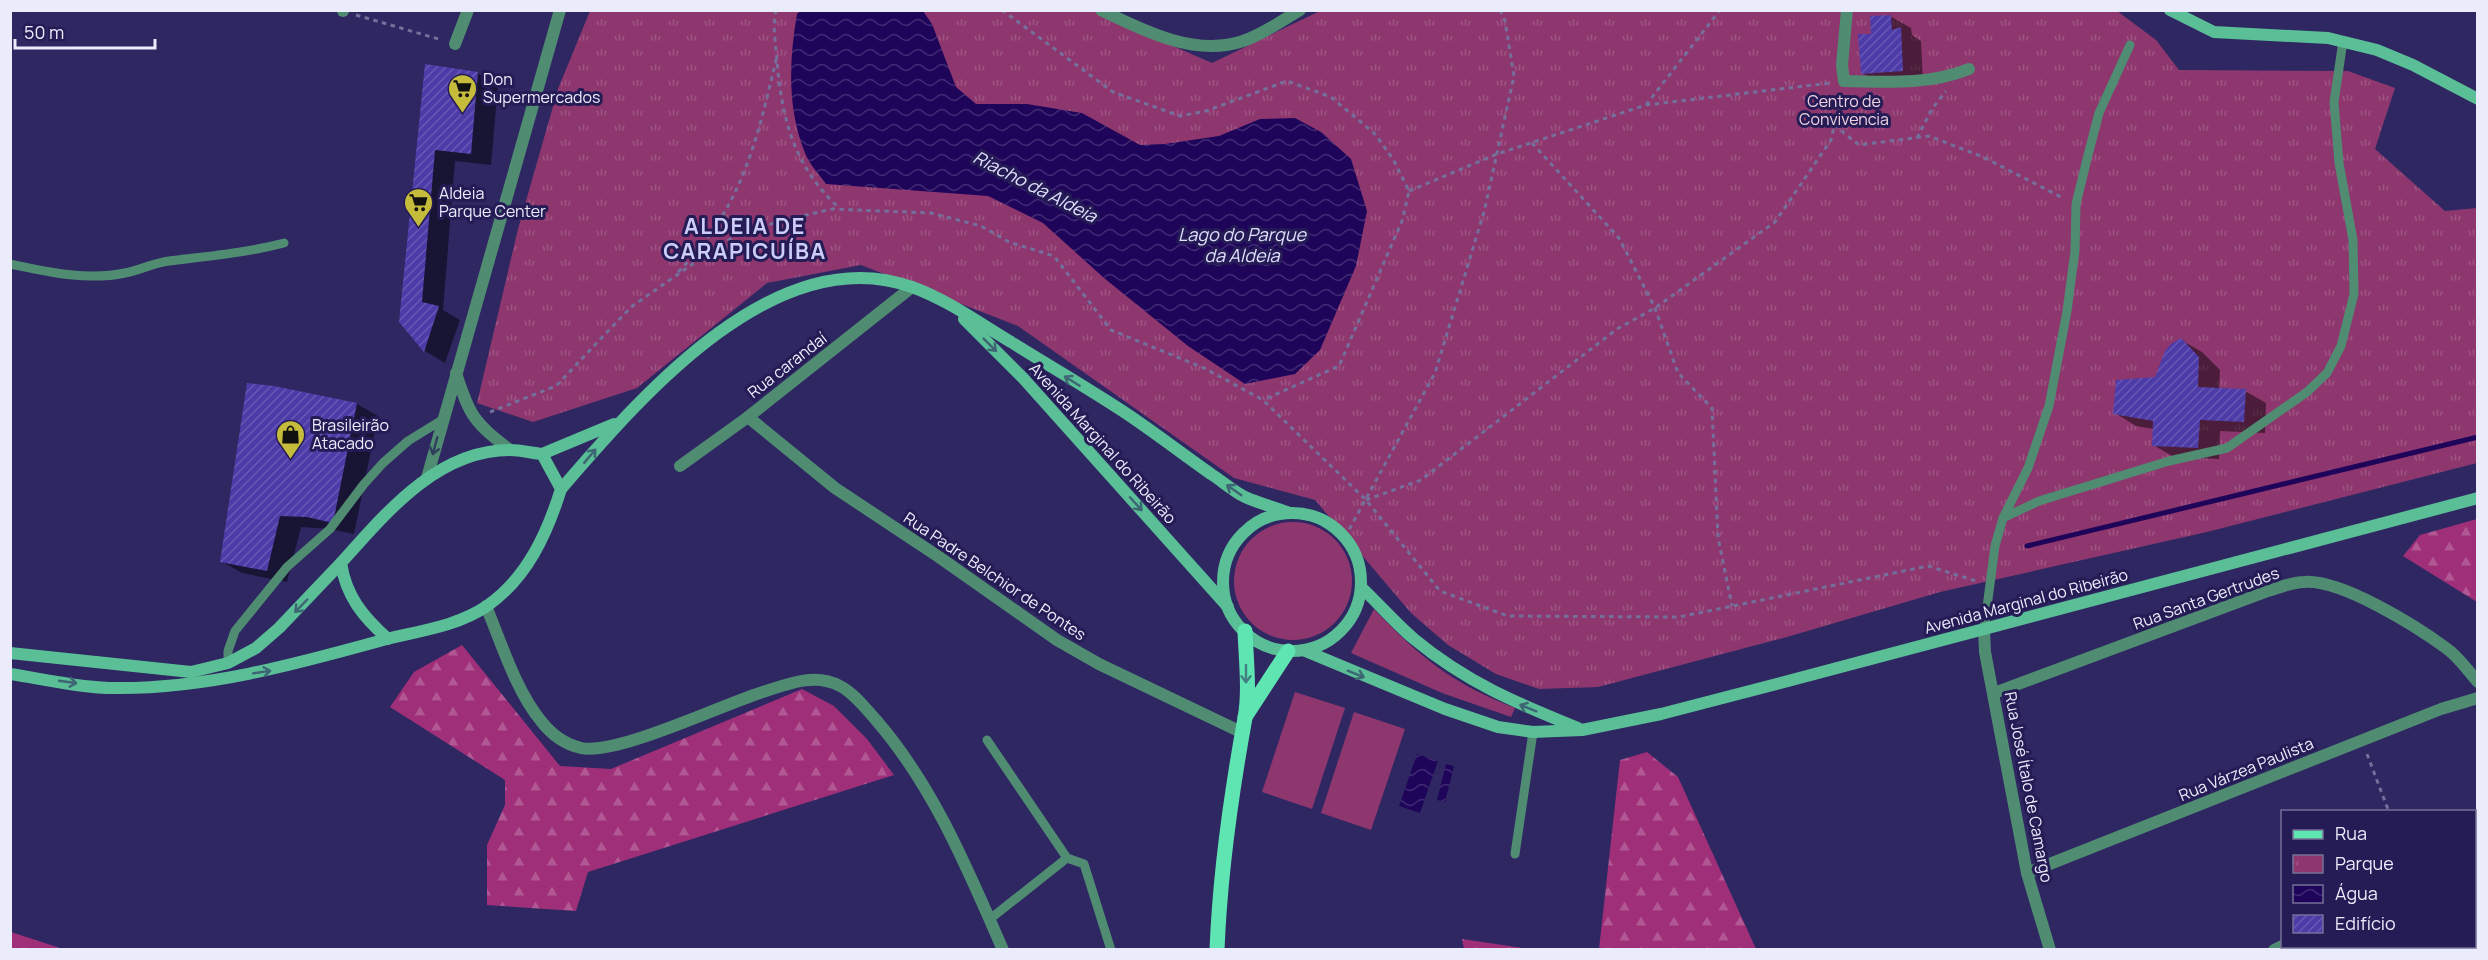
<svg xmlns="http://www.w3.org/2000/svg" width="2488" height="960" viewBox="0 0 2488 960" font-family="Manrope,sans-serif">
<defs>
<pattern id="forest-firs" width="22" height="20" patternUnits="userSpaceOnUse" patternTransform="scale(1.5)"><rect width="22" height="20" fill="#9f2f78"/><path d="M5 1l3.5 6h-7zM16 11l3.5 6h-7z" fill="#b15793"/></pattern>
<pattern id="park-tufts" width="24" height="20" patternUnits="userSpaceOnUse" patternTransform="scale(1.5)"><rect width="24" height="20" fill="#8e376e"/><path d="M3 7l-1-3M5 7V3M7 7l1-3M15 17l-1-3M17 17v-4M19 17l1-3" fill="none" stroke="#9e5484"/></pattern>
<pattern id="water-waves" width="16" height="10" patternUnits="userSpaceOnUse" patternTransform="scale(1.5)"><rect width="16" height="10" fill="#1f055a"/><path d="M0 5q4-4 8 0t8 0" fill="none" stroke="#402a73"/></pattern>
<pattern id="building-hatch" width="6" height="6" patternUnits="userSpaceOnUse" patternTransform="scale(1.5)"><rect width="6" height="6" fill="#4d3ca8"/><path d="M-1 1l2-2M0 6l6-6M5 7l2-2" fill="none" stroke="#6758b5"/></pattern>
</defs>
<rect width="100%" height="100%" fill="#2e2762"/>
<g fill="#8e376e">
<circle cx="1293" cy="581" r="59"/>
<path d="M1374 609C1421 658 1451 683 1515 708L1511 717 1442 693 1351 653Z"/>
<polygon points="1295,692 1345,708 1312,809 1262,792"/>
<polygon points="1354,712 1405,729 1371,830 1321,813"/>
</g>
<g fill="url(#forest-firs)">
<polygon points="2477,519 2477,602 2403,556 2420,535"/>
<polygon points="462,645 560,766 611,769 802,689 834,706 867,739 894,775 588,872 576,911 487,905 487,845 505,805 505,780 390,707 414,672"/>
<polygon points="1647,752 1678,777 1756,949 1599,949 1620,760"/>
<polygon points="10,932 11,932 63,949 11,949"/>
<polygon points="1462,939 1530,949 1464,949"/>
</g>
<polygon fill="url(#park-tufts)" points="590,11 1093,11 1212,63 1320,11 2117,11 2156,40 2179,70 2348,71 2395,88 2375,149 2445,211 2477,208 2477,463 2207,532 1940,592 1787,637 1598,687 1539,689 1496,674 1448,645 1411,613 1315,500 1234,478 1018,326 861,265 767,283 637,388 533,422 477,403 518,229 558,89"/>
<g fill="url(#water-waves)">
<path d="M800 11H923L932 24 956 87 976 104H1027L1082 113 1140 145 1165 144 1219 136 1260 119 1295 118 1321 132 1351 159 1367 211 1356 266 1320 350 1295 374 1245 384 1188 346 1104 278 1043 223 988 196 826 184C819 174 809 164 805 153 787 109 789 60 797 14Z"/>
<polygon points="1417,754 1438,761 1420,813 1399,806"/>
<polygon points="1446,764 1454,766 1445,802 1437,800"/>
</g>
<g fill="#0007">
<polygon points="1890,16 1911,28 1912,35 1921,41 1923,83 1883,85 1862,73 1873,35"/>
<polygon points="426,66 477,73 498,85 491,165 455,161 443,310 460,320 445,363 425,351 400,322"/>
<polygon points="2181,340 2202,352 2220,370 2219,389 2245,391 2266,403 2265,433 2220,431 2219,459 2174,457 2153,445 2154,429 2136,426 2115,413 2156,379"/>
<polygon points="357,404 378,416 354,534 330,529 301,527 287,582 242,573 221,561"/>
</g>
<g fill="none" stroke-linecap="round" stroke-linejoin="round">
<polyline stroke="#1f055a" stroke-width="5" points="2027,546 2478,437"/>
</g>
<g fill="url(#building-hatch)">
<polygon points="1891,15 1892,30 1901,27 1903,71 1861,74 1858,34 1871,34 1870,16"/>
<polygon points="425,64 478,72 471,154 435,150 422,302 439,306 424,352 399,322"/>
<polygon points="2181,338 2199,357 2198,387 2246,389 2244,422 2200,420 2198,448 2152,446 2153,421 2113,414 2116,380 2155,377 2165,351 2171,344"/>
<polygon points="247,383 274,386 357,403 333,523 307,517 280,516 267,571 220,562"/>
</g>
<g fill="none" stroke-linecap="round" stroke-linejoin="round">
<g stroke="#74709b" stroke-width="3" stroke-dasharray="4.5 4.5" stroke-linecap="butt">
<path d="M776 10C772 26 776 45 777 61 782 120 794 166 838 207"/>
<polyline points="1002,10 1113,92 1180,116 1206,111 1287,81 1331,97 1375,134 1393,159 1409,191 1402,221 1339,366 1263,400"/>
<polyline points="356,15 442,40"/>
<polyline points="1646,105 1720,10"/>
<polyline points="1834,125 1859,145 1929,136 1983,157 2063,198"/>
<polyline points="1917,138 1932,109 1946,91"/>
<polyline points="1532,143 1619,238 1655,308 1678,373 1712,408 1718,537 1732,606"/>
<polyline points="1409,191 1497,154 1646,105 1830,83"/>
<path d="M678 272C742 209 757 140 777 56"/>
<polyline points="490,412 556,386 631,307 707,254 735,236 777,222 832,209 931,213 981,226 1009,242 1054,256 1111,330 1204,368 1263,400 1366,500 1440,591 1508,616 1679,617 1928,566 1976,581"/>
<polyline points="1366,500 1421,480 1617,329 1655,308 1775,222 1831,140 1841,95"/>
<polyline points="1345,537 1435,373 1484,212 1514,76 1505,21 1500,10"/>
<polyline points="2367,754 2389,812"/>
</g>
<g stroke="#508c72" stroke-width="9">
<path d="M10 264C48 272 87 281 125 273 140 270 154 263 169 261 208 256 246 253 284 243"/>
<polyline points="2003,518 2039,501 2169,461 2227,448 2307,392 2327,373 2341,346 2354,294 2353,240 2339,163 2334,102 2343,41"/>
<polyline points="1984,630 1995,546 2003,518 2028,468 2049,406 2067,311 2075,251 2076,204 2086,163 2099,113 2130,45"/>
<polyline points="228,663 228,651 235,631 287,567 330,529 364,484 383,463 408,441 442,420"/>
<polyline points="987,740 1067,858 1084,864 1111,950"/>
<polyline points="1515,854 1533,732"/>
<polyline points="990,919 1067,858"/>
</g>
<g stroke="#508c72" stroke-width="12">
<path d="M1101 10C1144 31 1195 57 1243 41 1264 34 1281 21 1300 10"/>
<path d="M1847 10 1842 65 1844 81C1885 82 1930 85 1969 69"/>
<polyline points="343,11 343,10"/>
<polyline points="455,44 468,10"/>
<path d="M456 373C470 417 474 422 510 450"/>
<polyline points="748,417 835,488 939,557 1057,640 1099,664 1241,732"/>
<polyline points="680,466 748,417 912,287"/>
<polyline points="427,478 560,10"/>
<path d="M486 606C501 642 516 691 541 721 551 734 564 744 581 748 617 756 725 703 766 691 790 683 816 673 840 686 854 693 866 709 876 720 934 787 968 870 1003 950"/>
<polyline points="1984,630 1985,652 2027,873 2050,950"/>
<path d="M1994 693 2268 591C2279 588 2292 582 2304 582 2341 579 2416 626 2446 648 2458 656 2468 671 2478 682"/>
<polyline points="2474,872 2478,871"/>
<polyline points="2027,873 2441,709 2478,698"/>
<polyline points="2274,950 2282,946"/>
</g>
<g stroke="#5abe96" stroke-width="12">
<polyline points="2170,10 2214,32 2328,38 2377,50 2413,65 2478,99"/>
<polyline points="964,319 1023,378 1228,607"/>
<polyline points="542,454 614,424"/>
<path d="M561 489C640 398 775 238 912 287 948 300 979 323 1011 342 1051 367 1091 390 1130 416 1158 435 1184 455 1211 474 1222 481 1233 491 1245 497 1259 503 1273 507 1287 512"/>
<circle cx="1292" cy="582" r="69"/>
<path d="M1361 587C1379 604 1395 623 1414 639 1466 682 1516 703 1578 728"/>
<polyline points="1303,650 1445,709 1498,727 1533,732 1582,730 1661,714 1788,681 2478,498"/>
<polyline points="10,653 191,672 228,663 256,648 279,628 341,563"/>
<path d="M10 674C44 679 81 688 115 688 206 689 296 664 383 640 418 631 456 627 487 606 527 578 547 534 561 489L542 454C532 453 520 450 510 450 437 450 386 513 341 563 346 596 363 617 388 639"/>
</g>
<g stroke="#5ee5b1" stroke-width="15">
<polyline points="1245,717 1288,651"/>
<path d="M1217 950C1220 871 1231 795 1245 718 1250 692 1246 658 1245 631"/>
</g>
</g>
<defs><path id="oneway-shaft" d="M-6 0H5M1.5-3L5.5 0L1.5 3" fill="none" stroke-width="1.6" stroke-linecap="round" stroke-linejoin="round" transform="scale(1.5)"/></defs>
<g stroke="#3d6573">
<use href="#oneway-shaft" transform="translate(990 345) rotate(45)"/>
<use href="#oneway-shaft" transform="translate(1072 381) rotate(-148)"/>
<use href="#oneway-shaft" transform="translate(590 456) rotate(-50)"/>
<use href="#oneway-shaft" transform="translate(1234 490) rotate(-145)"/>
<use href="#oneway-shaft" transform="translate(1136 504) rotate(48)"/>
<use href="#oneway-shaft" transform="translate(301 606) rotate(134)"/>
<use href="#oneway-shaft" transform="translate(262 672) rotate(-9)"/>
<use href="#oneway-shaft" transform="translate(1356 674) rotate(22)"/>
<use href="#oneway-shaft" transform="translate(68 682) rotate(8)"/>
<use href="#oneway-shaft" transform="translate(1528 708) rotate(-158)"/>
</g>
<use stroke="#323e5e" href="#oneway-shaft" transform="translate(435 446) rotate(105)"/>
<use stroke="#428084" href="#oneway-shaft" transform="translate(1246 674) rotate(90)"/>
<defs>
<symbol id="supermarket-pin" viewBox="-11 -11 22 30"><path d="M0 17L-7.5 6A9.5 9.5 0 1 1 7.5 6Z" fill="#c6bc3c" stroke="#251c56"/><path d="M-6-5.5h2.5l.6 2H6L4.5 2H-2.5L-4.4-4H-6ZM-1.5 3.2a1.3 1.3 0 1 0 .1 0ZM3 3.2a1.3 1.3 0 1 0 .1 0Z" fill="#111"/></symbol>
<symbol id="shop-pin" viewBox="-11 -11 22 30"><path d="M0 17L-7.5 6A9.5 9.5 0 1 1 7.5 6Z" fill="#c6bc3c" stroke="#251c56"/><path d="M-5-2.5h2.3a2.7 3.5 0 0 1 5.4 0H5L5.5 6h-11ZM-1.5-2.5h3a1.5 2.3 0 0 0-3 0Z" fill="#111"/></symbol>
</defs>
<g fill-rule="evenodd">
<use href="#supermarket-pin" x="446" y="72" width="33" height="45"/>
<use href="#supermarket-pin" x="402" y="186" width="33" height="45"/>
<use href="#shop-pin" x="274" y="418" width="33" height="45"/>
</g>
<g text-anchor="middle" stroke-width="6" stroke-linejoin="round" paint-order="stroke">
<g font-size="16" fill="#ebecfb" stroke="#251c56" text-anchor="start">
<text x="483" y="85">Don<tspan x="483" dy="18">Supermercados</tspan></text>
<text x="439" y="199">Aldeia<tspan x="439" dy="18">Parque Center</tspan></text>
<text x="312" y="431">Brasileirão<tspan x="312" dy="18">Atacado</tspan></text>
</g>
<g font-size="16" fill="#efd1e1" stroke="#251c56">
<text x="1844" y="107">Centro de<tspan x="1844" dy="18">Convivencia</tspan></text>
</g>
<g font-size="16" fill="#ebecfb" stroke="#251c56">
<text transform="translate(787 365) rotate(-38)" y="6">Rua carandaí</text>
<text transform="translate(1103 443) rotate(48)" y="6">Avenida Marginal do Ribeirão</text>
<text transform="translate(995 576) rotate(34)" y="6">Rua Padre Belchior de Pontes</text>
<text transform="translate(2206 598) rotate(-20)" y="6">Rua Santa Gertrudes</text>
<text transform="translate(2026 601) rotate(-15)" y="6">Avenida Marginal do Ribeirão</text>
<text transform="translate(2246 769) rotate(-22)" y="6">Rua Várzea Paulista</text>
<text transform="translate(2029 787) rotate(79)" y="6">Rua José Ítalo de Camargo</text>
</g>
<g font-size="18" font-style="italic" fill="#dfe0fc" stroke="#251c56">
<text transform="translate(1035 187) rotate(27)" y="6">Riacho da Aldeia</text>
<text x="1242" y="241">Lago do Parque<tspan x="1242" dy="21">da Aldeia</tspan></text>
</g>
<g font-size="22" font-weight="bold" letter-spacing="1.5" fill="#cccdf9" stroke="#251c56">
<text x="745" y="234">ALDEIA DE<tspan x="745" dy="25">CARAPICUÍBA</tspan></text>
</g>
</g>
<rect width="2488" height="960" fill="none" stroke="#ebecfb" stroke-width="24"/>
<rect x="2281" y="810" width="195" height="138" fill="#251c56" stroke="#746f98" stroke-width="1.5"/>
<rect x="2293" y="830" width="30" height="9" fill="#5ee5b1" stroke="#746f98" stroke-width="1.5"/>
<text x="2335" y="840" font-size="18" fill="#ebecfb">Rua</text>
<rect x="2293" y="855" width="30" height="18" fill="url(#park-tufts)" stroke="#746f98" stroke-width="1.5"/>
<text x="2335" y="870" font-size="18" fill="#ebecfb">Parque</text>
<rect x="2293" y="885" width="30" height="18" fill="url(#water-waves)" stroke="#746f98" stroke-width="1.5"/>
<text x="2335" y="900" font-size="18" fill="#ebecfb">Água</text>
<rect x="2293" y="915" width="30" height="18" fill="url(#building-hatch)" stroke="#746f98" stroke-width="1.5"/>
<text x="2335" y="930" font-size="18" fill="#ebecfb">Edifício</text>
<path d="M15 39v9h140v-9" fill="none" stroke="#ebecfb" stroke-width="3"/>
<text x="24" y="39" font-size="18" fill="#ebecfb" stroke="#251c56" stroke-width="4.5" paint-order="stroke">50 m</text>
</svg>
